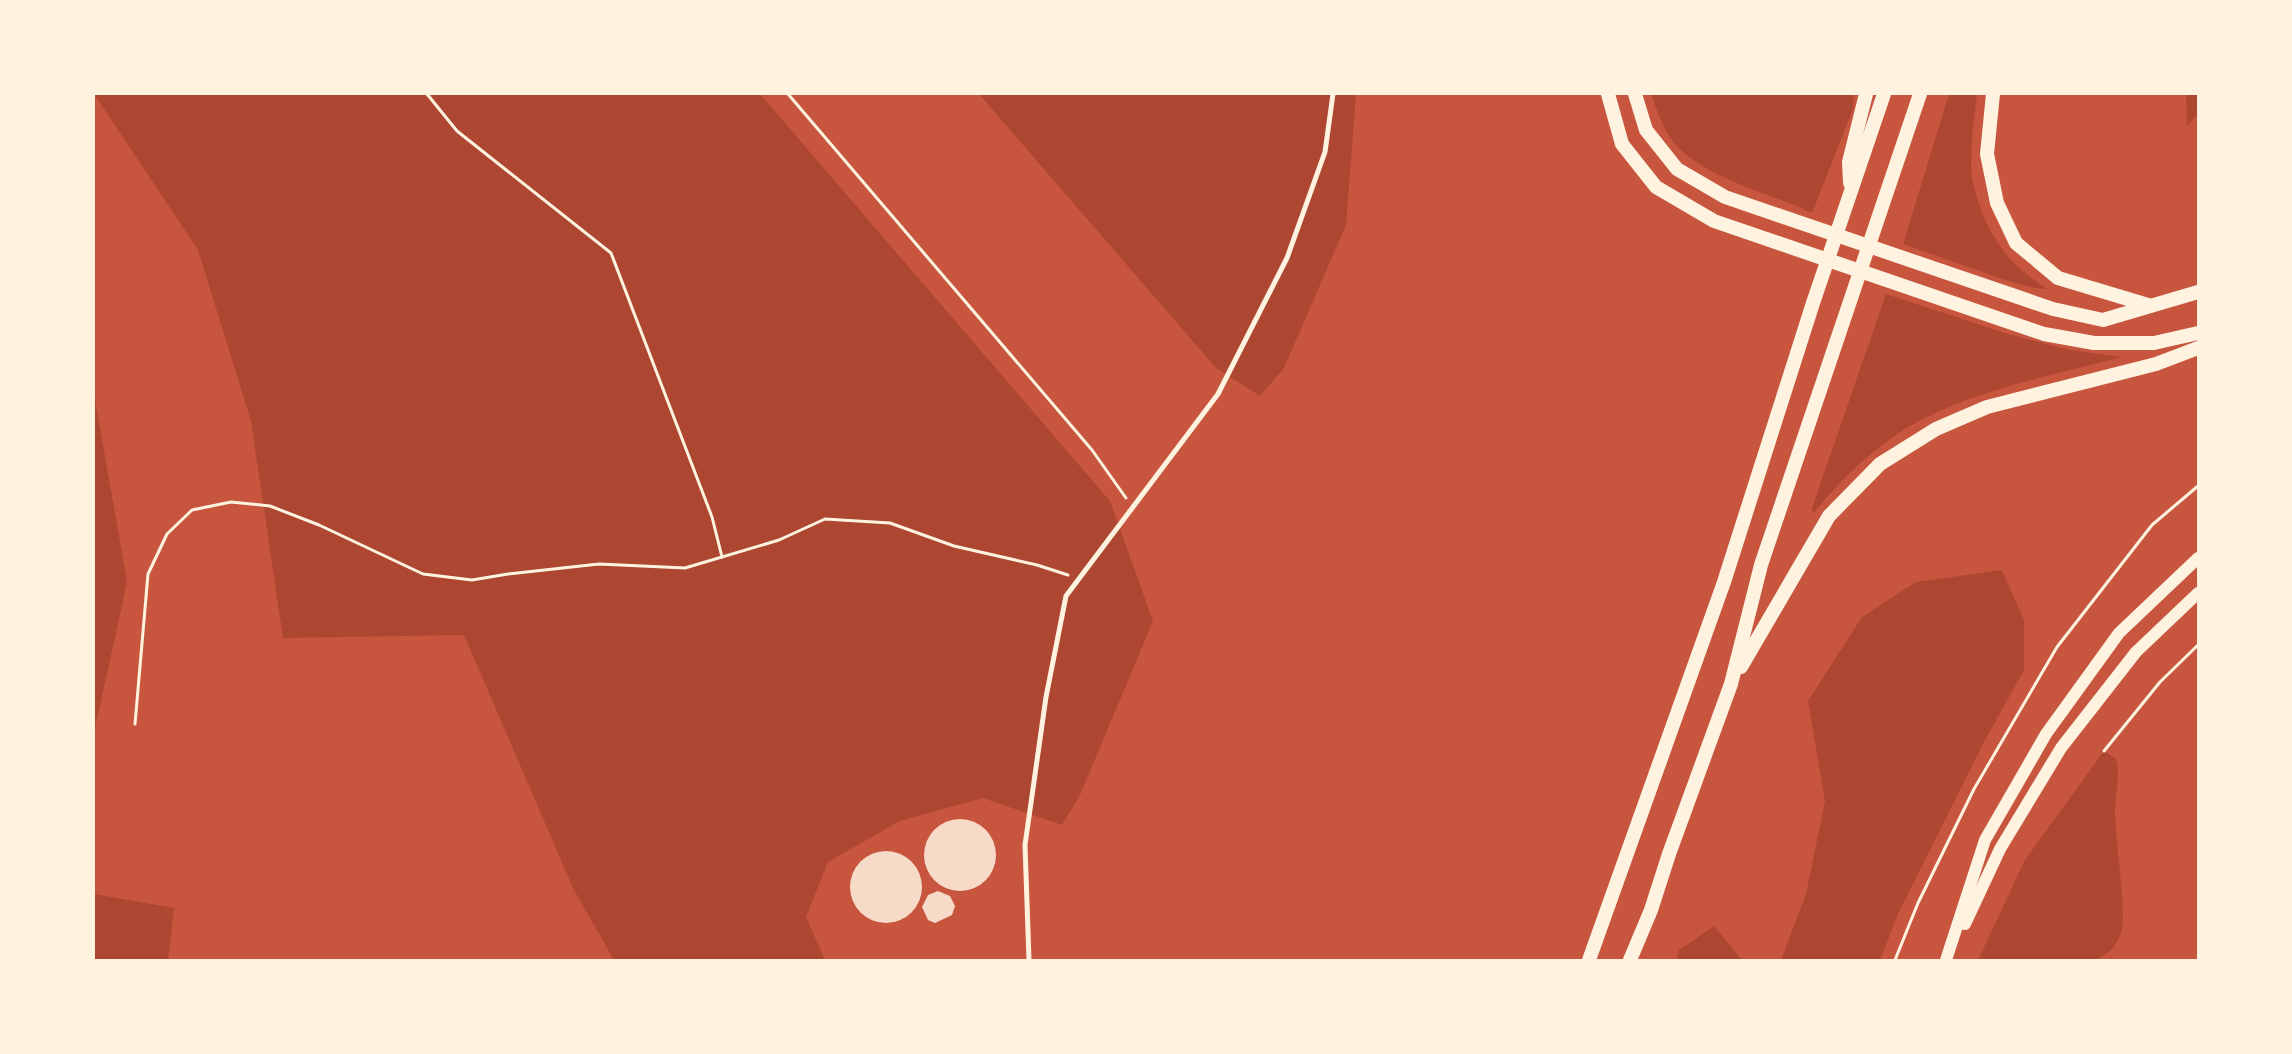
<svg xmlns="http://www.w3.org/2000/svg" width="2292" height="1054" viewBox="0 0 2292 1054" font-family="Inter,sans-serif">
<rect width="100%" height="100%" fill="#c8553d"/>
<g fill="#ae4732">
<polygon points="94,94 760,94 1110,501 1153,621 1080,795 1062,825 983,798 900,821 828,862 806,917 825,960 614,960 573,888 464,635 283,638 251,421 198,250"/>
<polygon points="979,94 1356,94 1346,225 1284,368 1260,396 1216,368"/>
<path d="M1651 94H1854L1853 109 1812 213C1770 193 1716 182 1681 150 1665 136 1658 113 1651 94Z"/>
<path d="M1949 94H1977C1974 118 1971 142 1971 166 1973 199 1991 240 2014 263 2024 273 2036 281 2047 289L2034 288 2008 281 1903 244Z"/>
<polygon points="2186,94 2198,94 2198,114 2187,126"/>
<path d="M1886 294 2008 334 2070 350 2122 357C2054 375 1969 391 1908 427 1871 450 1840 480 1813 514L1812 508Z"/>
<polygon points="94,393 127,582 94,733"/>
<polygon points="2002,570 2024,620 2024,670 1984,742 1898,914 1880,960 1781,960 1806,894 1825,801 1808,701 1862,617 1916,582"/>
<path d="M2104 751 2116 759C2121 777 2115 792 2115 809 2114 837 2129 917 2120 936 2115 948 2107 954 2096 960H1978L2025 860Z"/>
<polygon points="94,894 174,908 168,960 94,960"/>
<polygon points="1714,926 1742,960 1677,960 1679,950"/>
</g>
<g fill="#f7dbc8">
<circle cx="960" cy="855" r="36"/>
<circle cx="886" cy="887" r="36"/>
<polygon points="938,891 950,896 955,906 952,915 935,923 928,920 922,907 928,895"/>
</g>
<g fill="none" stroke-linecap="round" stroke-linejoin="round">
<g stroke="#fff3e0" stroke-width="3">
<polyline points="427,94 457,131 611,253 712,517 722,557"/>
<polyline points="788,94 1092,450 1126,498"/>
<polyline points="135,724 148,574 167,534 192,510 231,502 270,506 319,525 423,574 472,580 508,574 599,564 685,568 779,540 825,519 890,523 954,546 1037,565 1068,575"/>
<polyline points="2104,751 2160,682 2198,645"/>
<polyline points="1895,960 1918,903 1974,789 2057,647 2152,525 2198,486"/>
</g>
<polyline stroke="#fff3e0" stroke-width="5" points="1029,960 1025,845 1046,697 1066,596 1218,394 1287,258 1325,152 1333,94"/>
<g stroke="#fff3e0" stroke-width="12">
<polyline points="1965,924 2000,849 2061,748 2136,652 2198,593"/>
<polyline points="1946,960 1985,840 2046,734 2119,633 2198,558"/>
</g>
<g stroke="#fff3e0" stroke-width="14">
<polyline points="1608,94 1622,144 1656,187 1714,221 2044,334 2094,343 2154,343 2198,333"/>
<polyline points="1635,94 1646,130 1677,169 1725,197 2053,309 2103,320 2198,292"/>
<polyline points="1993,94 1987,154 1997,203 2016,243 2058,278 2148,305"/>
<polyline points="1850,183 1849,162 1866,94"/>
<polyline points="1741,667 1829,516 1880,464 1936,429 1987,407 2156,364 2198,348"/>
<polyline points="1589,960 1724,582 1813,303 1884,94"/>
<polyline points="1630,960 1651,910 1669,854 1731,684 1761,565 1920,94"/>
</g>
</g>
<rect width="2292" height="1054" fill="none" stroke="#fff3e0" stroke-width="190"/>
</svg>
